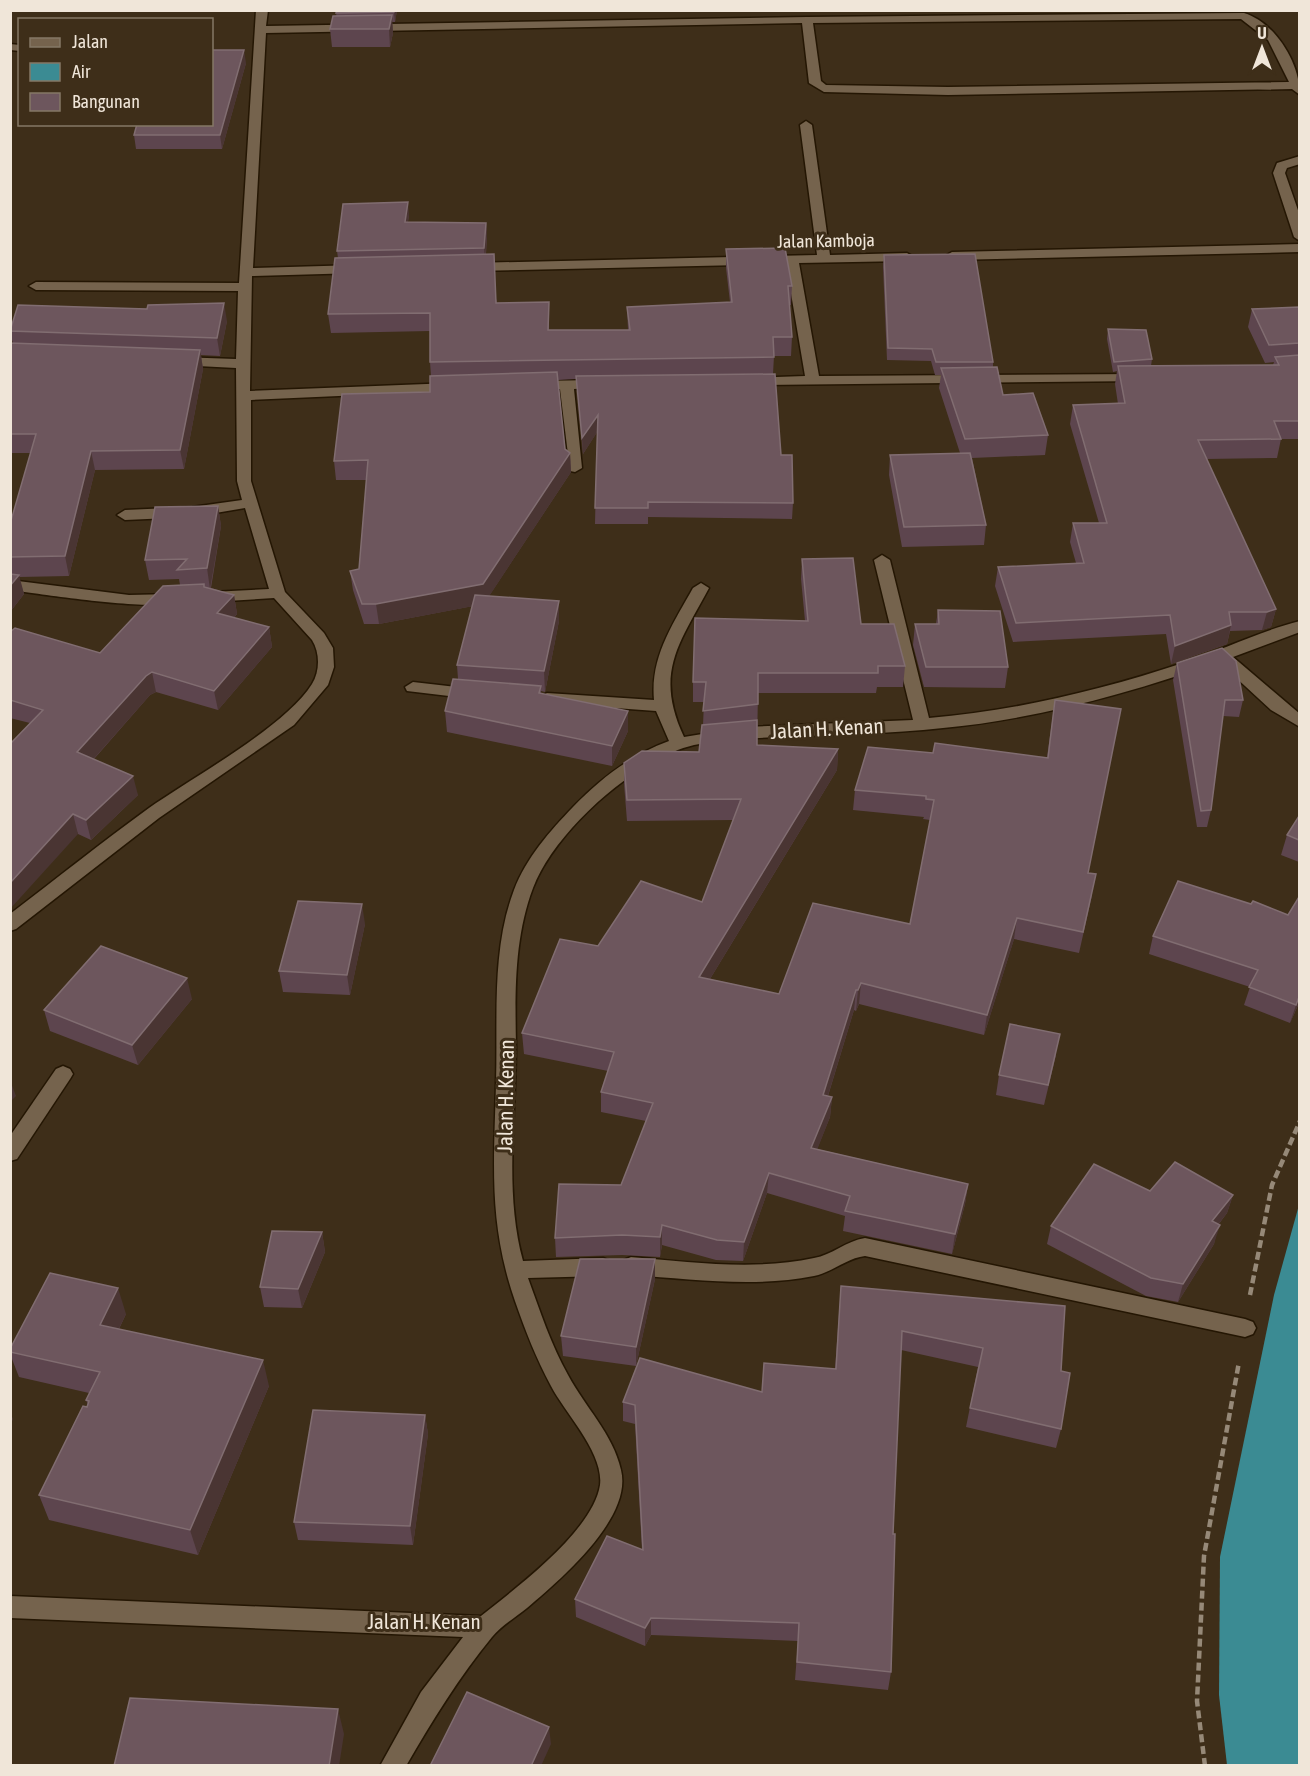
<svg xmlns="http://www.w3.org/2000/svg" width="1310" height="1776" viewBox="0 0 1310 1776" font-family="'Asap Condensed',sans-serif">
<rect width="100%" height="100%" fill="#3e2e19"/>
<polygon fill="#3b8b93" points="1299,1205 1299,1765 1227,1765 1219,1695 1220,1557 1274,1295"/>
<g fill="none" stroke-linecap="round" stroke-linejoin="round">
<defs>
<g id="street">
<path d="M256 10H268L266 26 807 17 1244 13C1276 23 1300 64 1300 95L1292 89 948 95 824 92 809 83 802 23 266 33 253 268 358 265 365 269 358 273 252 276 250 391 452 383 459 387 452 391 251 400V481L285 592 324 633 333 648 334 667 328 685 294 725 159 818 16 929 10 931V914C56 879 102 842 149 808 193 777 285 727 312 684 320 671 320 653 312 640L274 598 211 602 203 597 211 592 269 589 245 508 192 517 125 520 117 515 125 510 192 507 242 500 237 481 236 368 178 365 171 361 178 357 236 359 238 291 36 290 29 286 36 282 239 283ZM1241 19 1268 40 1289 82 948 87 826 85 821 81 813 23Z"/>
<polygon points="10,44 20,45 20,51 10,50"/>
<polygon points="806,121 812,125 830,255 907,253 914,257 907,261 799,263 819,376 1139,374 1144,375 1144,381 753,385 748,384 748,378 805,376 786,264 472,271 465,267 472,263 817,255 800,125"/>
<polygon points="1300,156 1300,164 1287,168 1285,173 1300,216 1300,241 1294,237 1273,173 1277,163"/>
<polygon points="1300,244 1300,252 952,260 945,256 952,252"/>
<polygon points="599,380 606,384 604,387 574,389 582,468 575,472 570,471 560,389 534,389 527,385 534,381"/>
<path d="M882 555 890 560 929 718C1015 711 1101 690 1183 663 1222 650 1260 631 1300 621V632L1233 657 1300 714V727L1271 710 1219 662C1130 693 1037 719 943 728 890 734 837 734 784 737 754 738 724 739 694 745 635 759 554 832 533 888 514 938 515 994 516 1046 516 1117 504 1192 523 1261L603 1258 610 1261 613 1267 610 1273 603 1276 528 1278C540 1311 551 1345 568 1375 585 1407 613 1434 621 1470 633 1518 560 1580 527 1608 516 1617 501 1626 492 1637 459 1677 432 1721 406 1766H380L421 1692 463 1637 10 1618V1596L481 1616C516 1588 593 1531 600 1485 604 1453 565 1413 551 1386 536 1358 525 1330 515 1301 488 1223 494 1163 496 1083 498 1019 491 951 514 890 526 858 550 831 573 807 601 778 631 755 669 741L656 711 547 703 539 698 547 693 654 700C650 657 673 624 693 588L701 583 709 588C679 644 654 673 684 737L745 727 913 720 874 560Z"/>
<path d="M10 580 129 595 174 594 182 599C169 615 36 593 10 590Z"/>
<polygon points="413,682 474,689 482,694 474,699 407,691 405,687"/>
<polygon points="63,1066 70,1069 73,1074 70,1079 17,1159 10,1161 10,1136 56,1069"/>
<path d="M865 1238 1245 1319 1253 1322 1256 1328 1253 1334 1245 1337 865 1256C847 1258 833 1272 814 1276 754 1288 692 1279 631 1275L624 1272 621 1266 624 1260 631 1257C691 1262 754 1271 814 1258 832 1255 846 1241 865 1238Z"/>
</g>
</defs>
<use href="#street" stroke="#241603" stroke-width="3"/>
<g stroke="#968978" stroke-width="4.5" stroke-dasharray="8 4" stroke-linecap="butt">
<polyline points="1250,1295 1272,1185 1300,1121"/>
<polyline points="1205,1766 1197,1701 1204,1556 1239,1362"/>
</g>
<use href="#street" fill="#75634d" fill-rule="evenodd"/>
</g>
<g fill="#5d454e">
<polygon points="337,10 397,10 395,22 392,22 393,33 390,47 332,47 330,29 336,16"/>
<polygon points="246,63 222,149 136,149 134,135"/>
<polygon points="409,215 408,222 486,223 487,236 486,254 497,303 549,321 549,330 628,330 627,307 730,302 726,268 726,249 792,286 791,305 789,305 792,337 791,356 774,356 773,374 781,455 793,503 792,519 648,517 648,524 595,524 597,432 583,454 576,379 558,380 565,449 570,453 571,472 489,596 559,601 559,621 545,692 541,691 541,693 628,731 612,766 447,732 445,711 458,679 457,665 473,606 379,624 364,624 353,590 350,571 359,569 367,480 336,480 334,461 430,392 431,376 430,362 430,331 331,333 328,314 338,258 337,251"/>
<polygon points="884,255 993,362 993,367 1003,395 1048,435 1045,455 972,458 986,525 984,545 902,547 889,475 890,455 960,453 939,388 941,375 935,375 931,361 887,360 883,267"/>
<polygon points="1299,307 1299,439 1281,439 1277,458 1206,459 1276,609 1271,627 1262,630 1230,631 1227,644 1171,664 1166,634 1013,642 995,586 998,567 1076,563 1070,542 1073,523 1099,523 1070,424 1073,405 1118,404 1115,384 1117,371 1113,372 1107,339 1108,329 1152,359 1151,366 1273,365 1274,362 1265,363 1248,327 1252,309"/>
<polygon points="227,321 220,356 201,355 203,369 184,469 95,470 69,576 19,577 24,594 10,612 10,524 31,453 10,453 10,343 13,343 10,334 10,328"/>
<polygon points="218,506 221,526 211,588 234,595 237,614 234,618 269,627 272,647 218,710 156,692 150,695 94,759 138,795 91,840 78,834 30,723 10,718 10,632 100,653 180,585 179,579 149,580 145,560"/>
<polygon points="802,559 861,624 905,666 903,687 877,687 876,693 758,693 757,745 838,749 837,770 710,979 779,994 910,924 930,820 923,819 924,817 853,810 855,790 933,753 1047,757 1055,700 1092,895 1079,953 1014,939 984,1035 859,1004 856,1011 854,1010 828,1096 832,1097 830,1117 817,1149 968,1184 965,1204 952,1254 843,1231 845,1216 767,1193 743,1261 716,1260 662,1245 660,1257 622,1255 556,1257 555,1238 621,1185 646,1121 601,1112 601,1092 608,1071 524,1054 522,1033 598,946 702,902 733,820 627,821 624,784 624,763 699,752 703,725 704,702 693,702 693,682 805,621 801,579"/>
<polygon points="938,610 1008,667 1005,688 924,687 913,645 915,624 936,624"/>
<polygon points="1177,663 1243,700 1239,717 1223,716 1211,810 1207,827 1197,827 1173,680"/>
<polygon points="1299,816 1299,862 1281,855 1287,835"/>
<polygon points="1178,881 1299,1003 1290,1023 1244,1005 1250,987 1149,954 1153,936"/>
<polygon points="365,924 350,995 283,992 279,971"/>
<polygon points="192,999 138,1065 50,1031 44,1010"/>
<polygon points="1056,1055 1044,1105 996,1095 999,1075"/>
<polygon points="1150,1191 1233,1195 1227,1213 1218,1225 1214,1244 1178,1302 1146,1296 1047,1244 1051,1226"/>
<polygon points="322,1232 325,1252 302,1308 264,1307 260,1287"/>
<polygon points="655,1279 636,1366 563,1356 561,1336"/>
<polygon points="841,1286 1061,1371 1061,1429 1056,1448 966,1427 978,1367 901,1350 893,1534 891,1672 888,1690 795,1680 798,1641 651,1635 645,1646 576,1617 575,1599 642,1550 635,1424 623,1421 623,1402 762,1392 835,1369"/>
<polygon points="126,1314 119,1329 269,1386 198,1555 49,1520 39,1495 87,1407 88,1405 86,1400 89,1393 19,1377 10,1354 10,1349"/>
<polygon points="425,1415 428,1434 413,1545 298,1540 294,1522"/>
</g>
<g fill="#4a3533">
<polygon points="395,10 397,10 395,22 394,12"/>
<polygon points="392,15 393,33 390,47 389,29"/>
<polygon points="244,50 246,63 222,149 220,135"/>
<polygon points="408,202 409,215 406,234 405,222"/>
<polygon points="486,223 487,236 485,260 484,248"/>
<polygon points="224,303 227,321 220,356 217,338"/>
<polygon points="200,350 203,369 184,469 180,450"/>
<polygon points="598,415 598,431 583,454 582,438"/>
<polygon points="91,451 95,470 69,576 65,556"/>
<polygon points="570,453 571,472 484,604 379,624 376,604"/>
<polygon points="218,506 221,526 210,589 207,568"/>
<polygon points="19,575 24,594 10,612 10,586"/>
<polygon points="234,595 237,614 221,632 217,613"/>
<polygon points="559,601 559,621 545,692 544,671"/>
<polygon points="1276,609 1271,627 1262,630 1267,612"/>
<polygon points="1231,625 1227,644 1171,664 1175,646"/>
<polygon points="269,627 272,647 218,710 214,691"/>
<polygon points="152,672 156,692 150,695 82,772 77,752 146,676"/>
<polygon points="628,711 628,731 612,766 612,746"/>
<polygon points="838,749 837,770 699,997 699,977"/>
<polygon points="133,776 138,795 91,840 86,820"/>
<polygon points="73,814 78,834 10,909 10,883"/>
<polygon points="362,904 365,924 350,995 347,975"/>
<polygon points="1017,918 1014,939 984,1035 987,1015"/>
<polygon points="187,978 192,999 138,1065 132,1045"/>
<polygon points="861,983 859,1004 856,1011 858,990"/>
<polygon points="856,990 854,1010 822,1115 823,1095"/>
<polygon points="1299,997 1299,1003 1290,1023 1296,1005"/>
<polygon points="10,1080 16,1096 10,1102"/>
<polygon points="832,1097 830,1117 810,1168 811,1148"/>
<polygon points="769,1173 767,1193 743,1261 744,1242"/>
<polygon points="968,1184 965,1204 952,1254 955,1234"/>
<polygon points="1233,1195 1227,1213 1206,1240 1212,1221"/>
<polygon points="662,1225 662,1245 660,1257 660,1237"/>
<polygon points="1220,1225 1214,1244 1178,1302 1183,1284"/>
<polygon points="322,1232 325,1252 302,1308 298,1289"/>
<polygon points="655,1259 655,1279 636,1366 636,1347"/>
<polygon points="118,1288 126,1314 108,1351 100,1325"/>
<polygon points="263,1360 269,1386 198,1555 190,1530"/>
<polygon points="10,1412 13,1419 10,1426"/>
<polygon points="425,1415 428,1434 413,1545 410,1526"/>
<polygon points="651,1618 651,1635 645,1646 645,1628"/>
<polygon points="338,1709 344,1734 339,1766 329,1766"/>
<polygon points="549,1727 551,1744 541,1766 531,1766"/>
</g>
<g fill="#6d565d" stroke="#816d71" stroke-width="1.5">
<polygon points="337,10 395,10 394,12 336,13"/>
<polygon points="392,15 389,29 330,29 333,16"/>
<polygon points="212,50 244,50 220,135 134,135 137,124 212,124"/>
<polygon points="408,202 405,222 486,223 484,248 337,251 343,204"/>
<polygon points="785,248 792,286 788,286 792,337 773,337 774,357 430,362 430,313 328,314 335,258 494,254 496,303 549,302 548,330 630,330 627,307 732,302 726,249"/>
<polygon points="975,254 993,362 936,362 932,349 888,348 884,255"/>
<polygon points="224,303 217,338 10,331 18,305 147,309 148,305"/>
<polygon points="1299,307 1299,343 1269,345 1252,309"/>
<polygon points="1108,329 1146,330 1152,359 1114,362"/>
<polygon points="10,343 200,350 180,450 91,451 65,556 10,557 10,524 36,434 10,434"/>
<polygon points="1299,355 1299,421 1274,421 1281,439 1198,440 1276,609 1267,612 1229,612 1231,625 1175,646 1170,615 1016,623 998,567 1084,563 1073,523 1107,523 1073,405 1125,403 1118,366 1279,365 1275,357"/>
<polygon points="997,367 1003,395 1033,393 1048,435 965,439 941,368"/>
<polygon points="557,372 565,449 570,453 483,584 376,604 362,604 350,571 359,569 368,460 334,461 342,394 430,392 430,376"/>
<polygon points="775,374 781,455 792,455 793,503 648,502 648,508 595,508 598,415 582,438 576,376"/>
<polygon points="970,453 986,525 904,527 890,455"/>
<polygon points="218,506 207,568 177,570 187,559 145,560 155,507"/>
<polygon points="853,558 861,624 894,624 905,666 878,666 878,673 758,673 758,704 703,711 706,682 693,682 695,618 808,621 802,559"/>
<polygon points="10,574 19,575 10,586"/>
<polygon points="204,584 204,587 234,595 217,613 269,627 214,691 152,672 146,676 77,752 133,776 86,820 73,814 10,883 10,744 43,710 10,700 10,632 15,628 100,653 163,586"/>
<polygon points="475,595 559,601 544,671 457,665"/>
<polygon points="938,610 1000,611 1008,667 926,667 915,624 939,624"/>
<polygon points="1222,648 1236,661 1243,700 1225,700 1211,810 1201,811 1177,663"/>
<polygon points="453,679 541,686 539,693 628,711 612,746 445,711"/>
<polygon points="1055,700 1121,709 1088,873 1096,874 1083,932 1017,918 987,1015 861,983 858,990 856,990 823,1095 832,1097 811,1148 968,1184 955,1234 845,1211 850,1196 769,1173 744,1242 717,1240 662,1225 660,1237 622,1235 555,1238 559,1184 621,1185 653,1103 601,1092 614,1052 522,1033 560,939 598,946 641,881 702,902 741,799 627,800 624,763 642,751 699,752 702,725 757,720 757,745 838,749 699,977 779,994 813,903 910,924 934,800 926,799 926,796 855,790 868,747 933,753 935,743 1048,758"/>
<polygon points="1299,816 1299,840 1287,835"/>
<polygon points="1178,881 1251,904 1253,901 1288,915 1299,897 1299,997 1296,1005 1249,987 1258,970 1153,936"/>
<polygon points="298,901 362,904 347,975 279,971"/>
<polygon points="101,946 187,978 132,1045 44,1010"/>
<polygon points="1010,1024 1060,1034 1048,1085 999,1075"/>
<polygon points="1175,1162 1233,1195 1212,1221 1220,1225 1183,1284 1151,1278 1051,1226 1094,1164 1150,1191"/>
<polygon points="272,1231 322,1232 298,1289 260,1287"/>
<polygon points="580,1259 655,1259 636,1347 561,1336"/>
<polygon points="50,1273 118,1288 100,1325 263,1360 190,1530 39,1495 83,1406 87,1407 89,1401 86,1400 100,1372 10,1352 10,1349"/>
<polygon points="841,1286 1065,1306 1061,1371 1070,1373 1061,1429 970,1408 983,1348 902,1331 893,1534 895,1534 891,1672 797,1662 799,1623 651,1618 645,1628 575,1599 607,1536 643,1550 635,1405 623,1402 640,1358 762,1392 764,1363 836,1369"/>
<polygon points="313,1410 425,1415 410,1526 294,1522"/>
<polygon points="467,1692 549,1727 531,1766 430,1766"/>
<polygon points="130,1698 338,1709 329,1766 114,1766"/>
</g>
<g text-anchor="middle" stroke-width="6" stroke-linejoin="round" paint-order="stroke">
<g font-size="18" fill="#f0e6d9" stroke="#3e2e19">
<text transform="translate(826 241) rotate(-1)" y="6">Jalan Kamboja</text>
</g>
<g font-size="21" fill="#f0e6d9" stroke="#3e2e19">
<text transform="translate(827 729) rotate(-3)" y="7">Jalan H. Kenan</text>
<text transform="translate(506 1096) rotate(-89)" y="7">Jalan H. Kenan</text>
<text x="424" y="1629">Jalan H. Kenan</text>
</g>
</g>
<rect width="1310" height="1776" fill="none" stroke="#f0e6d9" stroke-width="24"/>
<rect x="18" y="18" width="195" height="108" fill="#3e2e19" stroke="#857866" stroke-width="1.5"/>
<rect x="30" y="38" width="30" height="9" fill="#75634d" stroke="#857866" stroke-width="1.5"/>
<text x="72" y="48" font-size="18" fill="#f0e6d9">Jalan</text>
<rect x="30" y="63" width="30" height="18" fill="#3b8b93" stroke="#857866" stroke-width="1.5"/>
<text x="72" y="78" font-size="18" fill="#f0e6d9">Air</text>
<rect x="30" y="93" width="30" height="18" fill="#6d565d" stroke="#857866" stroke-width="1.5"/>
<text x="72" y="108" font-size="18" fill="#f0e6d9">Bangunan</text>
<g transform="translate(1262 48)" stroke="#3e2e19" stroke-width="4.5" paint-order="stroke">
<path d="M0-4.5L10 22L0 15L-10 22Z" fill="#f0e6d9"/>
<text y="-9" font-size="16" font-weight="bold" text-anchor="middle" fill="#f0e6d9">U</text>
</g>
</svg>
